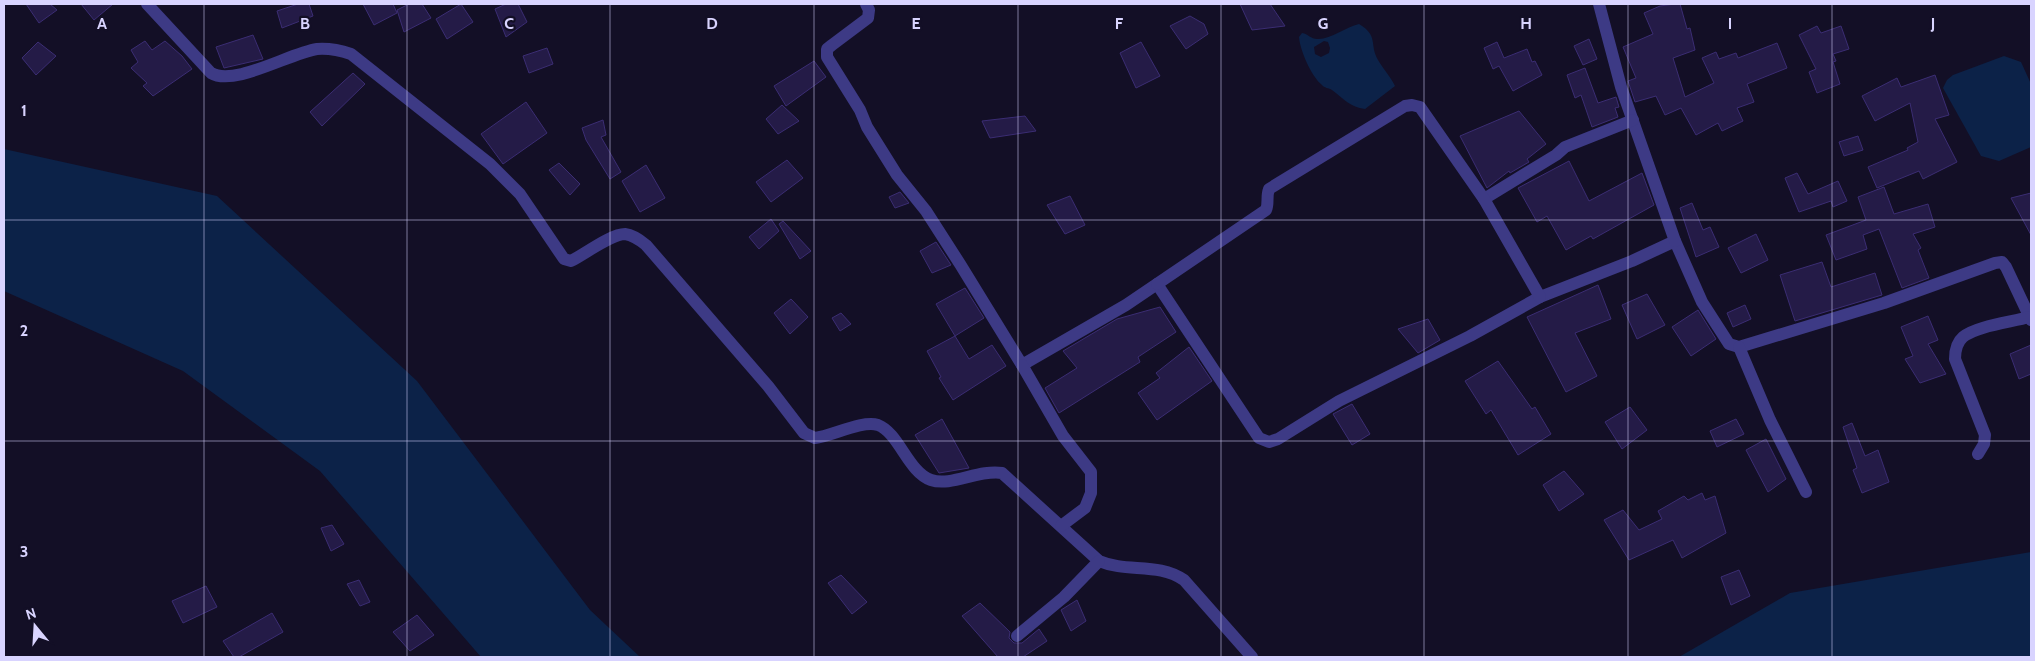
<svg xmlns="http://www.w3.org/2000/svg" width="2035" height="661" viewBox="0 0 2035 661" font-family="Cabin,sans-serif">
<rect width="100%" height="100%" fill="#130f26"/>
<g fill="#0c2248" fill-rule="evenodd">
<path d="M1359 24C1379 36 1369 44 1378 60 1383 69 1391 77 1395 86L1365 109C1350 107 1344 99 1332 90 1329 88 1324 88 1322 85 1311 76 1300 50 1299 37L1302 33C1308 34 1311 39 1317 39 1330 40 1346 27 1359 24ZM1324 41 1328 42 1330 48 1329 53 1321 57 1315 54 1314 47Z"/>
<polygon points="2004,56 2021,62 2031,84 2031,147 1999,161 1981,156 1943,88 1947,80 1953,75"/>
<polygon points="4,149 217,196 417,381 590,610 640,657 481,657 320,471 183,371 4,291"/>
<polygon points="2031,552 2031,657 1679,657 1790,593"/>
</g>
<g fill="#241b47" stroke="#3b2d73">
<polygon points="26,4 50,4 57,10 39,23"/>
<polygon points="81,4 113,4 94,20"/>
<polygon points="298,4 309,4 313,16 282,28 277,11"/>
<polygon points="363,4 393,4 397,13 374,25"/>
<polygon points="409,4 422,4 431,18 404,32 397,10"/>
<polygon points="461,4 473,22 447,39 436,19"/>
<polygon points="506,4 518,4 527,22 506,37 495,9"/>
<polygon points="1240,4 1270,4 1285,26 1252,30"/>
<polygon points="1675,4 1680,4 1687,29 1690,28 1695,50 1673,58 1685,97 1714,83 1702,58 1716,52 1719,59 1736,53 1738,58 1777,43 1787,68 1747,84 1754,102 1737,108 1743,121 1722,131 1718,123 1696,135 1681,108 1665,115 1656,96 1635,102 1628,81 1636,78 1623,47 1653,34 1644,13 1660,6"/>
<polygon points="1190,16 1204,24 1208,34 1186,49 1170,26"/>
<polygon points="1817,26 1821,33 1841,26 1849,49 1833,54 1836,61 1833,62 1840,84 1817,93 1809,72 1816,69 1799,35"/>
<polygon points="253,35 263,59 224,68 216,47"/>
<polygon points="1589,39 1597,59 1583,65 1574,46"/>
<polygon points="145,41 152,50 165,41 182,56 192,69 153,96 143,86 147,83 131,68 138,62 131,50"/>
<polygon points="38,42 56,56 36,75 22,58"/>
<polygon points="1141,42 1160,76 1136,88 1120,53"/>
<polygon points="1497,42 1504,58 1527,49 1532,62 1535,61 1542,75 1513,91 1499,66 1493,69 1484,48"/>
<polygon points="547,48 553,64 529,73 523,56"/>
<polygon points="814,61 826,77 786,106 774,86"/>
<polygon points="1585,68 1598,103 1616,97 1619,107 1615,108 1618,117 1592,127 1581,95 1575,98 1567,75"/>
<polygon points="353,73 365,84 322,126 310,112"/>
<polygon points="1935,75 1949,115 1935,119 1957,162 1923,179 1919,171 1877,188 1868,167 1908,150 1907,148 1918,142 1910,103 1875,121 1862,96 1897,78 1901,87"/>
<polygon points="526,102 547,133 503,164 481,134"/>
<polygon points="782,105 799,121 778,134 766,119"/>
<polygon points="1519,111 1546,144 1527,159 1529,162 1510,173 1509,171 1487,188 1460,136"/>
<polygon points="1025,116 1036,131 990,138 982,121"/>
<polygon points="603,120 606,135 601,137 621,172 610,179 586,140 582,128"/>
<polygon points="1858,136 1863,150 1844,156 1839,142"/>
<polygon points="787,160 803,178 771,202 756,182"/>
<polygon points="1569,161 1589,201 1642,173 1654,205 1593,239 1591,236 1566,250 1547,216 1537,222 1518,188"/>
<polygon points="559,163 580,184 570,195 549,170"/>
<polygon points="646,165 665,198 640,212 622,181"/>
<polygon points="1797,173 1808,194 1838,181 1847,201 1833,207 1831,201 1799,212 1785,178"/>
<polygon points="1884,187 1894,214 1928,204 1935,227 1913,234 1921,248 1918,250 1929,278 1902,288 1879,229 1863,235 1867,249 1836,260 1826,235 1866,220 1858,197"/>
<polygon points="900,192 909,203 895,208 889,197"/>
<polygon points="2031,193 2031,235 2011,198"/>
<polygon points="1070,196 1085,225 1065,234 1047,205"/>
<polygon points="1692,203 1703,230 1710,227 1719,247 1696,257 1680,208"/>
<polygon points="771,219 779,231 759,249 749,237"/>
<polygon points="783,221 811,251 800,259 779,224"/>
<polygon points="1756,234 1768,260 1741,273 1728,248"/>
<polygon points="936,242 951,265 932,273 920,251"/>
<polygon points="1822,262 1831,287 1875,273 1882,295 1795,321 1780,275"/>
<polygon points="1598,285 1611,319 1575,333 1597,376 1566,392 1527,317"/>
<polygon points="965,288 984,318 955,336 936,304"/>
<polygon points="1647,294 1665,325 1637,339 1622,305"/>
<polygon points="791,299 808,317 790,334 774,313"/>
<polygon points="1745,305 1751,319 1733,327 1727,313"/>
<polygon points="1160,307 1176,332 1138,357 1140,362 1059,413 1045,388 1077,368 1063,351 1117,319"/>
<polygon points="1698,310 1716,339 1691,356 1672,327"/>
<polygon points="841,313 851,324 840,331 832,318"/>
<polygon points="1928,316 1938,340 1928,344 1946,374 1920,383 1905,359 1913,356 1901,327"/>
<polygon points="1428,319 1440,340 1418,353 1398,329"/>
<polygon points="955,336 969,359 992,345 1006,366 953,400 939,378 941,377 927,351"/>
<polygon points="2031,345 2031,374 2019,379 2010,354"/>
<polygon points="1189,347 1212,381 1157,420 1138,393 1160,378 1156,373"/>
<polygon points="1498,361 1532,409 1535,407 1551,434 1518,455 1491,410 1486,414 1465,381"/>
<polygon points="1352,404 1370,434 1352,445 1333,414"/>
<polygon points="1630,407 1647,430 1622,449 1605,422"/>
<polygon points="942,419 969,468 939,473 915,435"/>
<polygon points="1736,419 1744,434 1717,447 1710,431"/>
<polygon points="1852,423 1865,456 1878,450 1889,482 1862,493 1853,470 1857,468 1843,427"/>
<polygon points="1766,439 1786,479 1768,492 1746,450"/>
<polygon points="1564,471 1584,494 1559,511 1543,485"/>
<polygon points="1702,493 1705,500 1715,496 1726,533 1682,558 1673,540 1629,560 1604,520 1623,510 1639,530 1662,519 1658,511 1684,496 1688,500"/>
<polygon points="332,525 344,544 331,551 321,528"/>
<polygon points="1739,570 1750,596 1731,605 1721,577"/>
<polygon points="841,575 867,602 852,614 828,583"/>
<polygon points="359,580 370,602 360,606 347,584"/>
<polygon points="206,586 217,607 183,623 172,601"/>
<polygon points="1077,600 1086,621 1071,631 1061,610"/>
<polygon points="980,603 1010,632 1009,638 1014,643 1022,643 1039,629 1047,641 1023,657 998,657 962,616"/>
<polygon points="272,613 283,632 239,657 234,657 223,641"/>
<polygon points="417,615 434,635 410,651 393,632"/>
</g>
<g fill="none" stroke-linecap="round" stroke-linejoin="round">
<g stroke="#3d3a85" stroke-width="12">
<path d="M147 4 211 73C234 87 290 53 317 49 330 48 339 50 351 54L490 164 520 194 564 259 571 261C585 254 611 234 625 234 633 235 640 240 646 245L768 386 804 433 815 438C832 436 862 420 878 425 899 433 908 472 931 480 951 487 979 469 1002 473L1099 561C1127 573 1158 562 1184 580L1252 657"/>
<polyline points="866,4 869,10 868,18 832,45 827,49 827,57 860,110 867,127 897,175 926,211 960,264 1022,365 1126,305 1157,284 1259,438 1269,442 1278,439 1339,401 1470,336 1540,297 1632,261 1675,241 1702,302 1729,344 1739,347 1884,303 1995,263 2002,262 2006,267 2031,320"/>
<polyline points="1599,4 1621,87 1675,241"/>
<polyline points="1484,199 1556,155 1565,147 1633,120"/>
<path d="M1157 284 1266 210C1269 203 1266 197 1269 189L1405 106 1412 105 1420 107 1484 199 1540 297"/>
<polyline points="1739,347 1770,420 1806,492"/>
<polyline points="1022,365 1063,436 1091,472 1091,493 1085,508 1061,526"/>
<path d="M1978 454 1984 444 1985 435 1955 359C1955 351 1956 343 1963 337 1976 326 2012 322 2029 317"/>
<polyline points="1017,636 1064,597 1099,561"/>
</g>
</g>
<path fill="none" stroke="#d9d4ff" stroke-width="1" stroke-opacity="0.55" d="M204 4V657M407 4V657M610 4V657M814 4V657M1018 4V657M1221 4V657M1424 4V657M1628 4V657M1832 4V657M4 220H2031M4 441H2031"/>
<g font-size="16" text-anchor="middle" font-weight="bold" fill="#d9d4ff" stroke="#130f26" stroke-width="4.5" stroke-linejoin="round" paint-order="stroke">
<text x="102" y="29">A</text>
<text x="305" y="29">B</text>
<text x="509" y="29">C</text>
<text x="712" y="29">D</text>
<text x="916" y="29">E</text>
<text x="1119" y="29">F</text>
<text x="1323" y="29">G</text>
<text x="1526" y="29">H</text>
<text x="1730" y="29">I</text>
<text x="1933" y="29">J</text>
<text x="24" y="116">1</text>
<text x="24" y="336">2</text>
<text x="24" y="557">3</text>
</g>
<rect width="2035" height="661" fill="none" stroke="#d9d4ff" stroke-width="10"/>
<g transform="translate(35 626) rotate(342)" stroke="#130f26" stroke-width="4" paint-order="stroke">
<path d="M0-4L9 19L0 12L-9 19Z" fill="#d9d4ff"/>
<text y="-8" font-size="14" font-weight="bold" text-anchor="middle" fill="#d9d4ff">N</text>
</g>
</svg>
